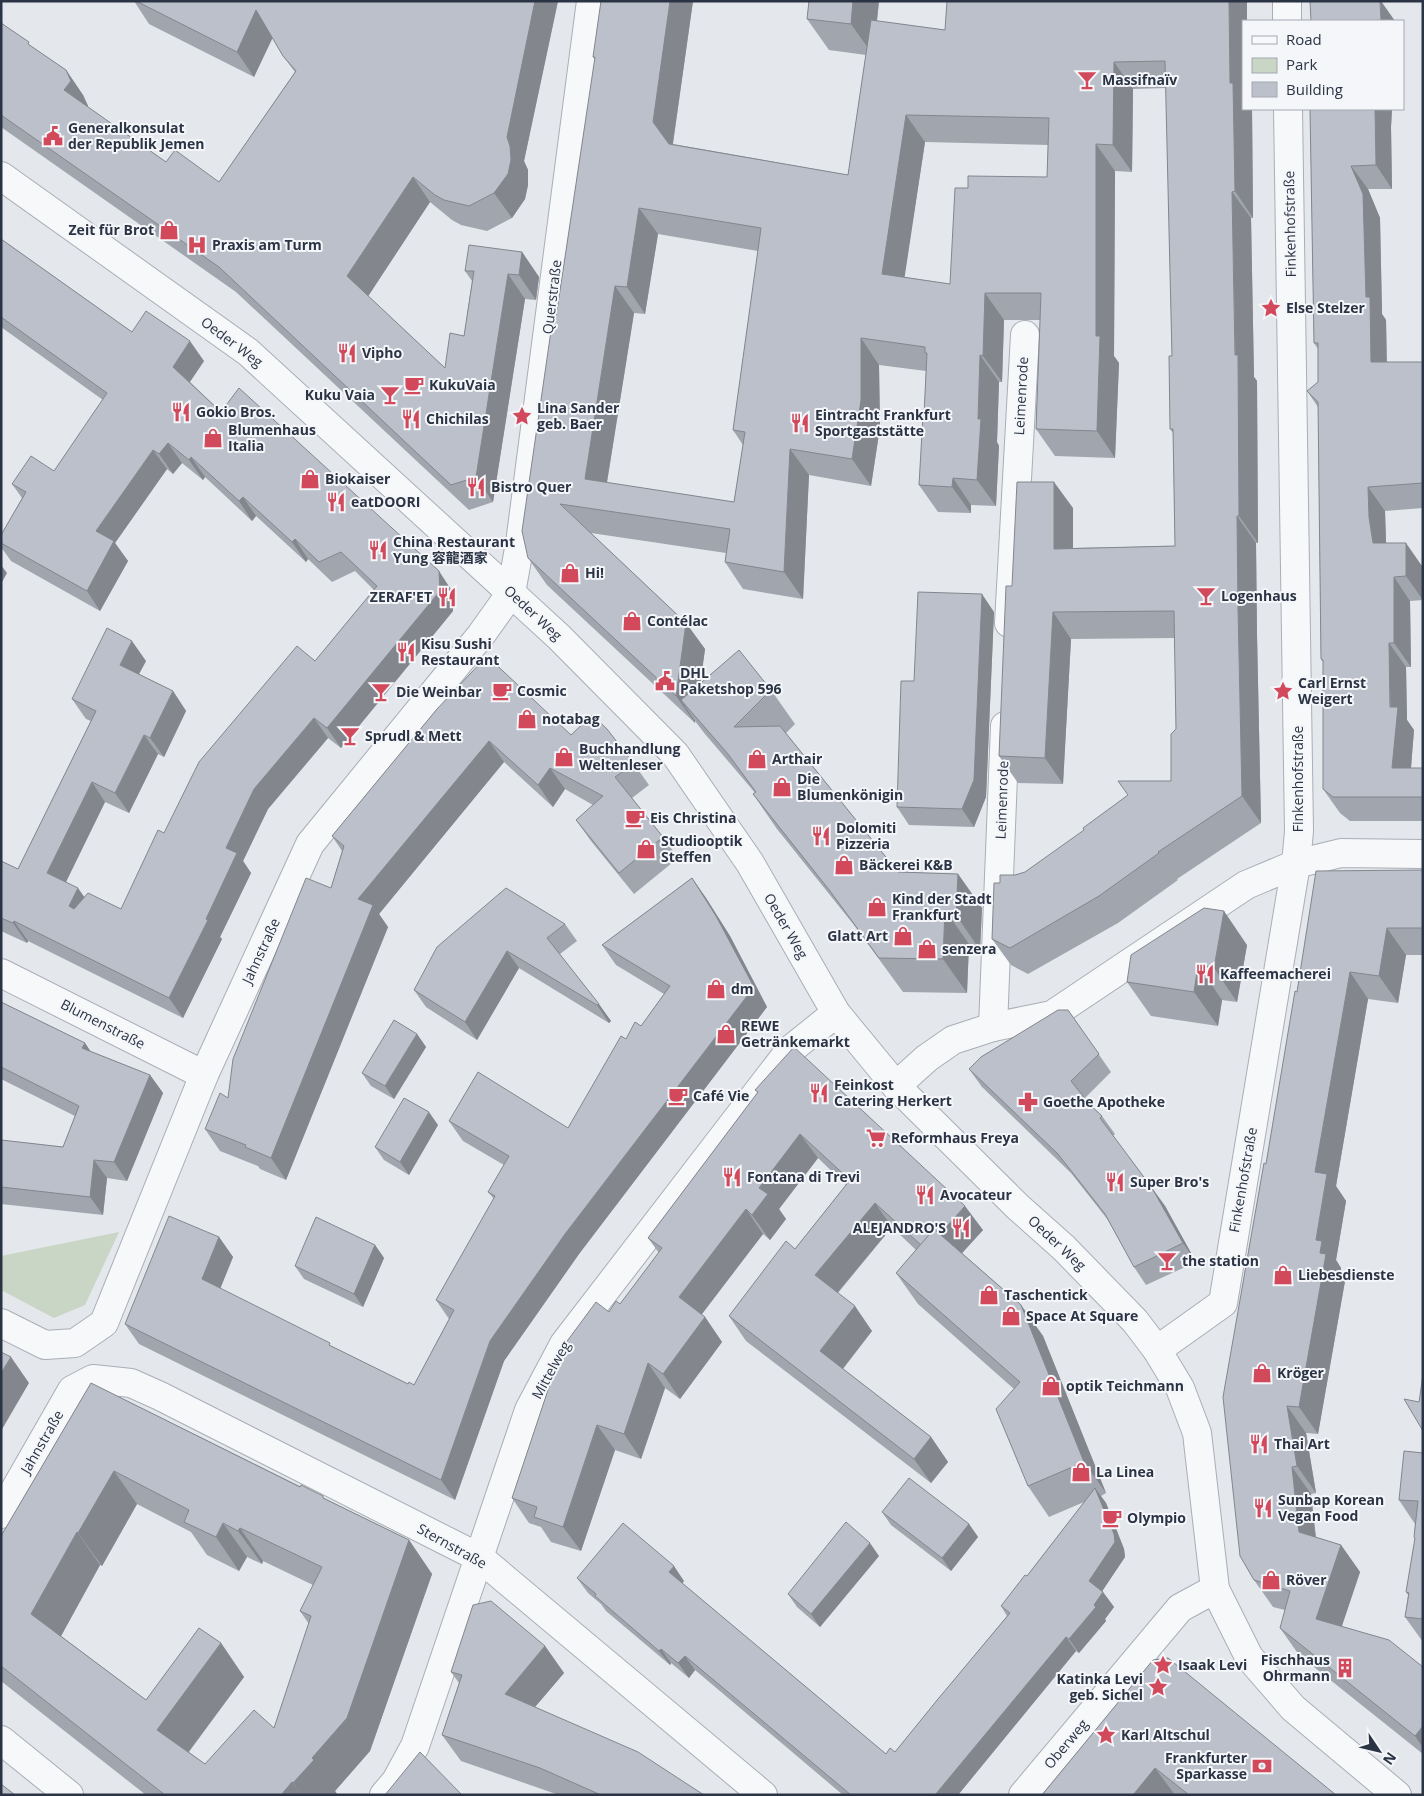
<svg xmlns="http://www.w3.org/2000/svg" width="1424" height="1796" viewBox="0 0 1424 1796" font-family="'Open Sans','Noto Sans SC',sans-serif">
<rect width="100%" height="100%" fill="#e4e7ec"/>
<polygon fill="#c9d6c5" points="119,1232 85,1305 54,1318 1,1290 1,1256"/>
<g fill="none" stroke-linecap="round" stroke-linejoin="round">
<defs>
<g id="street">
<polyline points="1287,1 1287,21"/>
<polyline points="1,176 248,352 559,637 675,754 750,863 836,1013 896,1086 1018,1207 1064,1248 1135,1321 1157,1350 1180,1388 1197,1433 1215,1589 1249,1657 1293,1708 1397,1795"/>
<polyline points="1009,623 1025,335"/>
<polyline points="1,973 204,1075"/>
<polyline points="993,1027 1005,726"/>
<polyline points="896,1086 927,1058 953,1040 993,1027 1052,1015 1246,885 1296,864 1341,853 1423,854"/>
<polyline points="1,1323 45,1345 75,1343 104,1323 204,1075 310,844 481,635 511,593 520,543 591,1"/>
<polyline points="1157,1350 1223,1303 1296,864 1299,831 1288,109"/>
<polyline points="1,1514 72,1390 93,1379 131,1383 160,1396 480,1558 763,1795"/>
<polyline points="1,1740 69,1795"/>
<polyline points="384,1795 396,1781 415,1746 529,1410 564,1344 790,1050 836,1013"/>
<polyline points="1023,1795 1180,1608 1215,1589"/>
</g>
</defs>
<use href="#street" stroke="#a9aeb7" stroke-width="30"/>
<use href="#street" stroke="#f7f8fa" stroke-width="28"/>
</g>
<g fill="#a1a5ae" fill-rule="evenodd">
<polygon points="134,1 558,1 524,161 528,170 528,185 525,199 512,218 487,231 461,225 452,220 430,202 368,296 445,368 464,336 472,281 465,271 522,252 539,277 536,300 525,299 493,502 469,510 236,292 1,127 1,23 32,47 66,70 83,95 88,106 87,107 166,162 219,182 295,72 283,56 272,37 254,77 149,24"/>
<path d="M693 1 673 144 848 175 866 55 829 50 807 19 809 1H879L877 21 945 30 947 1H1247V21H1243V109H1252L1253 218H1251L1254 377 1257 381 1258 543H1256L1257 635 1261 823 1177 879 1178 880 1118 923 1028 974 1011 965 992 939 1000 883 1015 875 1025 872 1171 781 1176 729 1175 638 1071 639 1063 784 1018 783 999 756 1012 586 1073 508V548L1175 546 1173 433 1170 429 1172 356 1166 88 1133 89 1132 172 1115 171 1114 356 1119 363 1115 458 1055 456 1036 429 1040 320H1004L1002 382H999L997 442 999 446 996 506 971 505V513L938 512 919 485 924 415 926 371 879 365 880 427 871 486 809 475 803 599 743 589 725 562 726 553 591 533 686 623 705 649 700 683 771 690 795 724 786 733 898 872 958 874 982 908 980 950 969 944 967 993 903 992 854 925 777 829 753 794 755 793 751 788 705 734 695 721V723L547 585 528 558 555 324 595 60 593 57ZM925 142 1048 145 1047 177 968 188 950 284 904 277ZM658 234 758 251 733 430 743 445 734 502 607 483 634 313 645 314Z"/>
<polygon points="1310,109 1392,109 1391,127 1392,189 1368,189 1380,218 1382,314 1386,320 1387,362 1423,362 1423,508 1385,511 1386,543 1422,566 1423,600 1410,601 1411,667 1406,667 1407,720 1414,730 1411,768 1423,768 1423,821 1350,821 1340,813 1323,789 1323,662 1321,659 1318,407 1307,391 1318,382 1318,349 1314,343"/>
<polygon points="1,239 132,332 204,361 190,382 221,412 452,591 453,611 341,748 328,738 268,809 243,861 251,873 220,937 222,939 183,1018 28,941 27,943 1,931 1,861 18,869 91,721 86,719 72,699 146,661 139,674 173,691 186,711 164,757 158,754 129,813 105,802 66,882 84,897 121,909 164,833 315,661 374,590 355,571 332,582 308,559 306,562 256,516 252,521 205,477 203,480 182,463 173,474 167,469 115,543 128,561 100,611 11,561 1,547 1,535 22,498 12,484 54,471 103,400 1,327"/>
<polygon points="994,612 986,797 974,827 909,825 897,807 914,681"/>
<polygon points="437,709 571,735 634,764 649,785 632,798 663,837 678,858 634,894 591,841 576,820 593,805 565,789 553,807 504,762 379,914 388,927 286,1180 260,1169 258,1166 220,1151 205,1129 228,1098 331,888 342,851 332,836"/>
<polygon points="1423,870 1423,955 1406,955 1398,1003 1368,999 1336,1186 1346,1201 1336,1260 1341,1268 1340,1274 1345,1281 1318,1434 1306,1433 1316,1493 1311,1494 1316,1537 1341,1545 1360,1572 1342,1626 1423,1667 1423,1754 1299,1655 1280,1628 1285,1610 1273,1607 1254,1580 1266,1164 1297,992"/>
<polygon points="692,878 706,898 730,936 767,1007 579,1254 504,1361 455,1500 139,1344 125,1324 219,1237 233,1257 220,1289 333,1347 408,1384 414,1385 449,1319 436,1300 494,1199 488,1192 504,1165 463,1141 449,1121 568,1128 626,1039 641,1026 664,994 616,965 602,945"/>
<polygon points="565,924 577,941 560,954 611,1021 609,1023 519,968 477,1040 426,1007 414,990"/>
<polygon points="1247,945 1237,1002 1222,1000 1218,1026 1151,1016 1127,982"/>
<polygon points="1,1002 85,1043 90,1051 150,1075 163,1093 127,1181 107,1178 103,1215 1,1204 1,1140 63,1147 75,1116 1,1079"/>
<polygon points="1068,1010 1111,1072 1085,1098 1090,1105 1102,1116 1115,1134 1113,1136 1152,1188 1165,1206 1196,1262 1146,1285 1134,1267 1108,1220 1071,1173 982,1087 969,1069"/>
<polygon points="417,1034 426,1047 394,1099 371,1086 362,1073"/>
<polygon points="755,1090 983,1230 962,1253 1021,1305 1043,1336 1106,1493 1101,1496 1106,1503 1124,1549 1125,1557 1102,1591 1114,1607 1105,1619 1106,1621 1079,1653 1076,1651 958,1795 843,1795 695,1670 689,1678 671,1663 670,1665 606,1611 601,1604 588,1593 577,1578 684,1581 682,1583 886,1754 895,1752 1007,1616 1001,1606 1027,1576 1084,1502 1049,1517 1028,1486 1014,1389 918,1304 896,1273 916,1250 892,1227 838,1293 872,1331 843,1369 931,1437 948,1462 931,1483 746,1341 729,1316 795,1249 846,1185 818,1158 779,1209 786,1219 770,1240 763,1234 701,1314 705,1317 722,1342 680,1399 665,1388 641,1459 615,1450 581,1551 551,1542 541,1527 529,1523 512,1498 609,1312 620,1304 659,1253 648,1238 758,1093"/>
<polygon points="438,1125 409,1175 384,1160 375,1147"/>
<polygon points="375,1245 384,1258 363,1307 304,1279 295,1266"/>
<path d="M91 1383 409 1540 432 1574 370 1751 335 1791 337 1794 336 1795H146L1 1681V1536ZM137 1504 191 1532 207 1555 239 1571 247 1557 262 1564 263 1561 313 1585 300 1611 309 1624 274 1728 205 1764 189 1752 244 1677 221 1643 146 1700 61 1636 100 1565 102 1566Z"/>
<polygon points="1423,1453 1423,1642 1405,1617 1408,1595 1406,1592 1415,1540 1414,1537 1415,1524 1399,1500"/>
<polygon points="882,1512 969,1524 978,1537 951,1571 891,1525"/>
<polygon points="879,1556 820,1627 797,1607 788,1594"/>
<polygon points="545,1646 564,1673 535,1707 704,1795 559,1795 461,1761 442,1735 459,1683 451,1672"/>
<polygon points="1153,1660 1336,1795 1042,1795"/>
</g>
<g fill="#83868d">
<polygon points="535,1 558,1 524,161 528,170 528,185 525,199 512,218 494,193 507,137"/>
<polygon points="670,1 693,1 672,149 653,122"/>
<polygon points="853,1 879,1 873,55 851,24"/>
<polygon points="1229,1 1247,1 1247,21 1243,21 1243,109 1252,109 1253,218 1235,191 1230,83"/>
<polygon points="1380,1 1381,1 1395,21 1381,21"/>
<polygon points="256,10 274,35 254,77 237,52"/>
<polygon points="1114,62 1133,89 1132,172 1113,145"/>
<polygon points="66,70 83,95 88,106 81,115 64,90"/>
<polygon points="1375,109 1392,109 1391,127 1392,189 1376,165"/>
<polygon points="906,115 925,142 901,301 882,274"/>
<polygon points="1096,144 1115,171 1114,356 1119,363 1115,458 1097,431 1096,336"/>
<polygon points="1351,166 1368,189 1380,218 1382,314 1386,320 1387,385 1371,362"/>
<polygon points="413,177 430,202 365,301 347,276"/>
<polygon points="1232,192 1251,218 1254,377 1257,381 1258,543 1239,516"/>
<polygon points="639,208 658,234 645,314 627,287"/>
<polygon points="522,252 539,277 536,300 519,275"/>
<polygon points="508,274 525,299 493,502 476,477"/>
<polygon points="615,286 634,313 603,506 585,479"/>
<polygon points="985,293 1004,320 1002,382 983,356"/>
<polygon points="861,338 879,365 880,427 871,486 852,459"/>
<polygon points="190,341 204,361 187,386 173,367"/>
<polygon points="980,355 999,382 997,442 999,446 996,506 977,480 978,419"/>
<polygon points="168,443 182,463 173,474 159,454"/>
<polygon points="790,449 809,475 803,599 784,572"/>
<polygon points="153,450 167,469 115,543 128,561 100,611 87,591 96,531"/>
<polygon points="191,457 205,477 203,480 189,460"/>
<polygon points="953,478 971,505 971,513 952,487"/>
<polygon points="1054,482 1073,508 1073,575 1054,549"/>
<polygon points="1368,487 1385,511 1386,541 1389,567 1373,543 1369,517"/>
<polygon points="243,497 256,516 252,521 239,501"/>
<polygon points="1237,516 1256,543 1257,635 1261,823 1242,796 1238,608"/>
<polygon points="295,539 308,559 306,562 292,542"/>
<polygon points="1406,543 1422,566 1423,600 1406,576"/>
<polygon points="1,565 7,573 1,584"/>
<polygon points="439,571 452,591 453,611 341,748 327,728"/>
<polygon points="1394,577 1410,601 1411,667 1394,643"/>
<polygon points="982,594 994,612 986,797 974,827 962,809"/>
<polygon points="1053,612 1071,639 1063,784 1045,758"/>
<polygon points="686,623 705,649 696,717 681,700 695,721 695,723 676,696"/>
<polygon points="132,641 146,661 133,685 120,665"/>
<polygon points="1389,643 1406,667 1407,720 1414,730 1409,792 1392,768"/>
<polygon points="173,691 186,711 164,757 150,738"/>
<polygon points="314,718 328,738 268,809 243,861 251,873 220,937 222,939 183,1018 169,998 226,848 254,789"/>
<polygon points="144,735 158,754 129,813 115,793"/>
<polygon points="489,741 504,762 379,914 388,927 286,1180 271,1158 358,899"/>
<polygon points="550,768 565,789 553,807 538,785"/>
<polygon points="92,782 105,802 61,892 47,873"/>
<polygon points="958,874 982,908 980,950 956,915"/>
<polygon points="692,878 706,898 730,936 767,1007 579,1254 504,1361 455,1500 441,1480 490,1341 565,1234 754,987"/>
<polygon points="78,888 92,908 83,926 69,906"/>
<polygon points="945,910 969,944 967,993 943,959"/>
<polygon points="1224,911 1247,945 1237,1002 1214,968"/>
<polygon points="14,921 28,941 27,943 13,923"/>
<polygon points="1387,928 1406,955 1398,1003 1379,976"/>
<polygon points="507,951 519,968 477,1040 465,1022"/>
<polygon points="1198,965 1222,1000 1218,1026 1194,992"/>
<polygon points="1350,972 1368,999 1336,1186 1346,1201 1336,1260 1341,1268 1340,1274 1345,1281 1318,1434 1299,1407 1320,1253 1316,1240 1315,1172"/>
<polygon points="599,1004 611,1021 609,1023 597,1005"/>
<polygon points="417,1034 426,1047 394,1099 385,1086"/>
<polygon points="85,1043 97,1061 82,1048"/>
<polygon points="150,1075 163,1093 127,1181 114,1162"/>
<polygon points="429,1112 438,1125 409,1175 400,1162"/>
<polygon points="800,1134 818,1158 779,1209 786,1219 770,1240 752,1215 759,1188"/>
<polygon points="94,1160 107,1178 103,1215 90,1197"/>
<polygon points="1152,1188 1165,1206 1196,1262 1183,1243"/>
<polygon points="875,1203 892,1227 832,1299 815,1275"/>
<polygon points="965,1206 983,1230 943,1274 926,1249"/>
<polygon points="746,1209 763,1234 696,1322 679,1297"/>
<polygon points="219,1237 233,1257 216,1299 202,1279"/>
<polygon points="375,1245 384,1258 363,1307 354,1294"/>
<polygon points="1021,1305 1043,1336 1106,1493 1084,1462"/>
<polygon points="855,1306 872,1331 837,1376 820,1351"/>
<polygon points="705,1317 722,1342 680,1399 663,1374"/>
<polygon points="11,1357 29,1383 1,1431 1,1373"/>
<polygon points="648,1363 665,1388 641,1459 624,1434"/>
<polygon points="1287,1406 1306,1433 1316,1493 1297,1466"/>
<polygon points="597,1425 615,1450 581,1551 563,1527"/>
<polygon points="931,1437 948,1462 931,1483 914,1459"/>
<polygon points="1292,1467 1311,1494 1318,1559 1299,1532"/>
<polygon points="114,1471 137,1504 102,1566 78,1533"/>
<polygon points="1095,1488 1106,1503 1124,1549 1125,1557 1099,1596 1089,1581"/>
<polygon points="223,1523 247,1557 239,1571 216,1537"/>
<polygon points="969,1524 978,1537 951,1571 942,1558"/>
<polygon points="240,1528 263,1561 262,1564 238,1531"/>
<polygon points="77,1532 100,1565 55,1647 31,1614"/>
<polygon points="409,1540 432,1574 370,1751 335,1791 337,1794 336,1795 301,1795 293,1783 312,1758"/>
<polygon points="870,1543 879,1556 820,1627 811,1614"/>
<polygon points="1341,1545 1360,1572 1335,1646 1316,1619"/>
<polygon points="674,1566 684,1581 679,1587 669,1572"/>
<polygon points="1103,1592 1114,1607 1105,1619 1106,1621 1079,1653 1069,1639"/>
<polygon points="1066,1637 1076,1651 958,1795 935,1795"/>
<polygon points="221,1643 244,1677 180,1763 157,1730"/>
<polygon points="545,1646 564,1673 523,1721 505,1694"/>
<polygon points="661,1649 671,1663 670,1665 659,1651"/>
<polygon points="685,1656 695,1670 689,1678 678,1663"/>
<polygon points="1423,1726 1423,1748 1415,1736"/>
<polygon points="1155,1768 1175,1795 1133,1795"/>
<polygon points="292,1782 301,1795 281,1795"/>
</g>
<g fill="#bbc0ca" stroke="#83868d" fill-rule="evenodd">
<polygon points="136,1 535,1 507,137 510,146 511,160 508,174 494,193 469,206 444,200 435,195 413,177 347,276 445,368 450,333 464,336 474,271 465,271 469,245 522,252 519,275 508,274 476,477 451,485 219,267 1,115 1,23 29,42 28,44 66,70 71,81 64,90 166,162 175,150 219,182 296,71 283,56 256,10 237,52"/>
<path d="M601 1H670L653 122 669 144 848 175 871 20 945 30 947 1H1229L1230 83H1233L1235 191 1232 192 1235 355H1238L1239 516H1237L1238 608 1242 796 1158 852 1159 853 1099 896 1010 948 992 939 994 883H1000V875H1015L1025 872 1084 830 1083 828 1128 795 1118 781H1171V734L1176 729 1174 611 1053 612 1045 758 999 756 1006 586H1012L1017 482H1054V549L1175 546 1173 429H1170L1169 356H1172L1165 61 1114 62 1113 145 1096 144V336H1100L1097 431 1036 429 1041 293H985L983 356 980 355 978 419H981L977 480 953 478 952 487 919 485 923 415H924L927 353H925V347L861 338V400L852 459 790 449 784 572 725 562 730 529 560 504 686 623 676 696 528 558 522 531 552 324H555L595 57H593ZM906 115 1049 118 1047 177 968 176V188H955L950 284 882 274ZM639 208 761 228 733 430 745 432 734 502 585 479 615 286 627 287Z"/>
<polygon points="809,1 853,1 851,24 807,19"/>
<polygon points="1310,1 1380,1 1381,21 1311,21"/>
<polygon points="1310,109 1375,109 1376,165 1351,166 1363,194 1366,297 1370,297 1371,362 1423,362 1423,483 1368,487 1369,517 1373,543 1406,543 1406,576 1394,577 1394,643 1389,643 1390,707 1398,707 1392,768 1423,768 1423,797 1333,797 1323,789 1323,660 1321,659 1318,402 1307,391 1318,382 1318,343 1314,343"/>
<polygon points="1,239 132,332 146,311 190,341 173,367 221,412 239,388 439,571 440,591 327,728 314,718 254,789 226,848 237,853 206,919 208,920 169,998 14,921 13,923 1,918 1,861 18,869 96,711 72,699 107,628 132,641 120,665 173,691 150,738 144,735 115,793 92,782 47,873 78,888 69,906 74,909 88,893 121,909 158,830 164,833 199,762 297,646 315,661 377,586 341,552 319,562 295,539 292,542 243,497 239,501 191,457 189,460 168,443 159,454 153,450 96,531 114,541 87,591 1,543 1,535 26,492 12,484 31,456 54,471 107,393 1,317"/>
<polygon points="918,592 982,594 974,780 962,809 897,807 901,681 914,681"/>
<polygon points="739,650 771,690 734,727 780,726 898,872 958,874 956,915 945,910 943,959 879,958 830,891 753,794 756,792 728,754 681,700"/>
<polygon points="487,656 571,735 592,715 607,729 634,764 615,777 663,837 619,873 576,820 603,796 550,768 538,785 489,741 358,899 373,905 271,1158 245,1147 246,1145 205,1129 220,1093 228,1098 233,1059 306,878 331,888 344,846 332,836 437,709"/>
<polygon points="1423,870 1423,928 1387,928 1379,976 1350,972 1315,1172 1327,1174 1316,1240 1322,1241 1320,1253 1326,1254 1299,1407 1287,1406 1297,1466 1292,1467 1299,1532 1341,1545 1316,1619 1389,1640 1423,1667 1423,1726 1415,1736 1280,1628 1290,1591 1254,1580 1240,1556 1223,1397 1264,1163 1266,1164 1295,991 1297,992 1316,871"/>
<polygon points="692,878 716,916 754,987 565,1234 490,1341 441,1480 125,1324 169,1216 219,1237 202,1279 330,1343 329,1345 408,1384 409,1382 414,1385 454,1310 436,1300 495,1196 488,1192 509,1156 449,1121 478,1072 568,1128 621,1036 626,1039 635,1022 641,1026 670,986 602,945"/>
<polygon points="506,888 565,924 547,938 599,1004 597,1005 507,951 465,1022 414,990 437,947"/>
<polygon points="1204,908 1224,911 1214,968 1198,965 1194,992 1127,982 1131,955"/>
<polygon points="1,1002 85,1043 82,1048 150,1075 114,1162 94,1160 90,1197 1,1187 1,1140 63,1147 79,1106 1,1067"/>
<polygon points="1058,1010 1068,1010 1099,1054 1071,1081 1090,1105 1102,1116 1100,1118 1152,1188 1183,1243 1134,1267 1105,1214 1058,1154 969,1069 981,1057"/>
<polygon points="394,1020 417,1034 385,1086 362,1073"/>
<polygon points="794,1047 965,1206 940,1234 934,1229 921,1245 875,1203 815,1275 855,1306 820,1351 931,1437 914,1459 729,1316 786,1241 795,1249 850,1180 800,1134 759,1188 768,1194 752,1215 746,1209 679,1297 705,1317 663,1374 648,1363 624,1434 597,1425 563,1527 534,1517 537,1507 512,1498 562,1348 596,1302 609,1312 616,1301 620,1304 662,1248 648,1238 758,1092 755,1090"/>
<polygon points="404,1098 429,1112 400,1162 375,1147"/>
<polygon points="316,1217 375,1245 354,1294 295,1266"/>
<polygon points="934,1229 1021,1305 1084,1462 1028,1486 996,1409 1020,1382 896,1273"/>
<polygon points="1,1352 11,1357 1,1373"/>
<polygon points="1423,1375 1423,1431 1404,1399 1419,1402"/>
<path d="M91 1383 300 1487 301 1485 323 1496V1498L409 1540 347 1718 312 1758 314 1760 293 1783 292 1782 281 1795H165L1 1666V1536ZM114 1471 189 1510 184 1522 216 1537 223 1523 238 1531 240 1528 322 1567 300 1611 311 1616 274 1728 254 1710 205 1764 157 1730 221 1643 199 1628 146 1700 31 1614 77 1532 78 1533Z"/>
<polygon points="1404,1451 1423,1453 1423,1619 1405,1617 1409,1593 1406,1592 1415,1538 1414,1537 1418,1501 1399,1500"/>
<polygon points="909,1478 969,1524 942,1558 882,1512"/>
<polygon points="1095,1488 1114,1534 1115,1542 1089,1581 1103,1592 1094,1605 1096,1607 1069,1639 1066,1637 935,1795 851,1795 685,1656 678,1663 661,1649 659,1651 595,1596 596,1594 577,1578 623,1523 674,1566 669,1572 886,1754 890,1748 895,1752 938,1699 1010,1613 1001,1606 1025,1575 1027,1576"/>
<polygon points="846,1522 870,1543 811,1614 788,1594"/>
<polygon points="491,1601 545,1646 505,1694 638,1752 704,1795 601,1795 540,1768 442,1735 462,1675 451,1672 473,1605"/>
<polygon points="1168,1658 1336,1795 1189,1795 1155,1768 1133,1795 1042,1795 1153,1660"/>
<polygon points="420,1752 462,1795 385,1795"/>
<polygon points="1,1784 15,1795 1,1795"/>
</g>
<defs>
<symbol id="bar-bare" viewBox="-9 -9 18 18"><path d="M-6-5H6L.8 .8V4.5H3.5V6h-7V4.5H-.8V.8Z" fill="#d1495b" stroke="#f4f6f9" stroke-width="2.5" paint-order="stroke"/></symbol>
<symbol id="civic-bare" viewBox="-9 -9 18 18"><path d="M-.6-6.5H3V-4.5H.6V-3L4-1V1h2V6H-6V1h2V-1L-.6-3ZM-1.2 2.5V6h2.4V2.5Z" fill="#d1495b" stroke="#f4f6f9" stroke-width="2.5" paint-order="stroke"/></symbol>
<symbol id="shop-bare" viewBox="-9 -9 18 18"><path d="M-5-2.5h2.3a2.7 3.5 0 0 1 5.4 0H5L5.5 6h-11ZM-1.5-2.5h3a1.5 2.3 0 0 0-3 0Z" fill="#d1495b" stroke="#f4f6f9" stroke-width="2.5" paint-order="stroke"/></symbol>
<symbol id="hospital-bare" viewBox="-9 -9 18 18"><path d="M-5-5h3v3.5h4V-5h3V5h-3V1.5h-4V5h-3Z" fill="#d1495b" stroke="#f4f6f9" stroke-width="2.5" paint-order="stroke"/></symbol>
<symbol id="sight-bare" viewBox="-9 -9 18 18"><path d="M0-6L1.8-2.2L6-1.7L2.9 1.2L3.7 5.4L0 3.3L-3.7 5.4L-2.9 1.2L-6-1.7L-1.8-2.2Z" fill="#d1495b" stroke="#f4f6f9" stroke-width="2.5" paint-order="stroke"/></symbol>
<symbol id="restaurant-bare" viewBox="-9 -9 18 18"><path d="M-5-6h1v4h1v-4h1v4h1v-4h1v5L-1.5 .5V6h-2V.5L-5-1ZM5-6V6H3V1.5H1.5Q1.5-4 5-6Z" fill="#d1495b" stroke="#f4f6f9" stroke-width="2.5" paint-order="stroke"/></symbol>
<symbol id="cafe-bare" viewBox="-9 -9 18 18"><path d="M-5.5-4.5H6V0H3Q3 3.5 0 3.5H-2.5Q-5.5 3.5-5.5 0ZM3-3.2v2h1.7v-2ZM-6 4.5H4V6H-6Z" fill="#d1495b" stroke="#f4f6f9" stroke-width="2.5" paint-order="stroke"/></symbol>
<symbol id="pharmacy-bare" viewBox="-9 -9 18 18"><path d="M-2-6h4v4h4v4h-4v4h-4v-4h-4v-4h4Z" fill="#d1495b" stroke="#f4f6f9" stroke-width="2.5" paint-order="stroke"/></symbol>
<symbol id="supermarket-bare" viewBox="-9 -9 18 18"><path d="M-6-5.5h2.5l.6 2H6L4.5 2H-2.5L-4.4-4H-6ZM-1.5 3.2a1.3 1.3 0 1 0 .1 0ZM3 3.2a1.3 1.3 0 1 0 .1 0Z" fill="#d1495b" stroke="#f4f6f9" stroke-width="2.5" paint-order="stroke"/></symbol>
<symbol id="building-bare" viewBox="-9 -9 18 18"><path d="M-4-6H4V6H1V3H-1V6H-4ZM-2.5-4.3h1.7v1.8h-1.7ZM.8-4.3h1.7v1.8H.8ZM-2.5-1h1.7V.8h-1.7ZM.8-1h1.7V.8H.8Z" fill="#d1495b" stroke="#f4f6f9" stroke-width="2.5" paint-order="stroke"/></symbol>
<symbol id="bank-bare" viewBox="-9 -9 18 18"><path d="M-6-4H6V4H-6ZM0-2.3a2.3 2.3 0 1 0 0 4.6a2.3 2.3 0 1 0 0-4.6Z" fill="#d1495b" stroke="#f4f6f9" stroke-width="2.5" paint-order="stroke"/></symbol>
</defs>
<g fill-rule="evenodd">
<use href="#bar-bare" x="1073" y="66" width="28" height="28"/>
<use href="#civic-bare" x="39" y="122" width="28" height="28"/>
<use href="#shop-bare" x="155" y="216" width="28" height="28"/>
<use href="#hospital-bare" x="183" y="231" width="28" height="28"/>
<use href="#sight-bare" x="1257" y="294" width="28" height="28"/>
<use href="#restaurant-bare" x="333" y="339" width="28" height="28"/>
<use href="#cafe-bare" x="400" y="371" width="28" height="28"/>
<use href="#bar-bare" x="376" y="381" width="28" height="28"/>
<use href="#restaurant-bare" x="167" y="398" width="28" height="28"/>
<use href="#sight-bare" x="508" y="402" width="28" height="28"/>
<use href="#restaurant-bare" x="397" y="405" width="28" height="28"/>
<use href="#restaurant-bare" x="786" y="409" width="28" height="28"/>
<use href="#shop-bare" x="199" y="424" width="28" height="28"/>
<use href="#shop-bare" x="296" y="465" width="28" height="28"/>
<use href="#restaurant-bare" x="462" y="473" width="28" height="28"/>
<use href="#restaurant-bare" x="322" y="488" width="28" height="28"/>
<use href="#restaurant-bare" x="364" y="536" width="28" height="28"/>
<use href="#shop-bare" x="556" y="559" width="28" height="28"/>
<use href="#bar-bare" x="1192" y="582" width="28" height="28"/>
<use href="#restaurant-bare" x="433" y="583" width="28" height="28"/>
<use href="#shop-bare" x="618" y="607" width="28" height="28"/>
<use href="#restaurant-bare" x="392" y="638" width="28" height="28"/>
<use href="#civic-bare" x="651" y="667" width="28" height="28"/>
<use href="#cafe-bare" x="488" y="677" width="28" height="28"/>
<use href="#sight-bare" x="1269" y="677" width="28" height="28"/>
<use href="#bar-bare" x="367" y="678" width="28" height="28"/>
<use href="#shop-bare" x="513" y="705" width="28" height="28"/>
<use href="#bar-bare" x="336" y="722" width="28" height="28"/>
<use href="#shop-bare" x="550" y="743" width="28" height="28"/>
<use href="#shop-bare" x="743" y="745" width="28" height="28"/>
<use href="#shop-bare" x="768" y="773" width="28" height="28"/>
<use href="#cafe-bare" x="621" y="804" width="28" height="28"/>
<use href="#restaurant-bare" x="807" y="822" width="28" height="28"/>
<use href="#shop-bare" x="632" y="835" width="28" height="28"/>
<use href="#shop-bare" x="830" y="851" width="28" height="28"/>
<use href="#shop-bare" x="863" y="893" width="28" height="28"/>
<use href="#shop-bare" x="889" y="922" width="28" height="28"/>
<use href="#shop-bare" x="913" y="935" width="28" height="28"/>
<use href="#restaurant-bare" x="1191" y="960" width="28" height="28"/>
<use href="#shop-bare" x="702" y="975" width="28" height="28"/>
<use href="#shop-bare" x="712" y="1020" width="28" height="28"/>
<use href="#restaurant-bare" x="805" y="1079" width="28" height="28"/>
<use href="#cafe-bare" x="664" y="1082" width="28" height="28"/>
<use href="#pharmacy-bare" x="1014" y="1088" width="28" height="28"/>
<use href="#supermarket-bare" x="862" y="1124" width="28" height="28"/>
<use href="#restaurant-bare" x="718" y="1163" width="28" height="28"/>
<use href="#restaurant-bare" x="1101" y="1168" width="28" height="28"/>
<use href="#restaurant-bare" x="911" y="1181" width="28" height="28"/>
<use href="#restaurant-bare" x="947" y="1214" width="28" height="28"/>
<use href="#bar-bare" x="1153" y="1247" width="28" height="28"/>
<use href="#shop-bare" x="1269" y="1261" width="28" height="28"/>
<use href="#shop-bare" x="975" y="1281" width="28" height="28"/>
<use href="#shop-bare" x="997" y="1302" width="28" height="28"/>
<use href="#shop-bare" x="1248" y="1359" width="28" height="28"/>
<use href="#shop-bare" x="1037" y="1372" width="28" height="28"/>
<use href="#restaurant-bare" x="1245" y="1430" width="28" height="28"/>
<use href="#shop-bare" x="1067" y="1458" width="28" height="28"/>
<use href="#restaurant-bare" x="1249" y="1494" width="28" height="28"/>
<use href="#cafe-bare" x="1098" y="1504" width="28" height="28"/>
<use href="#shop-bare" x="1257" y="1566" width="28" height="28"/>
<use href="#sight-bare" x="1149" y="1651" width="28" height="28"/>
<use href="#building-bare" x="1331" y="1654" width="28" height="28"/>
<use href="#sight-bare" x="1144" y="1673" width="28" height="28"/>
<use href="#sight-bare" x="1092" y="1721" width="28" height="28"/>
<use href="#bank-bare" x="1248" y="1752" width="28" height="28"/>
</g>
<g text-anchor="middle" stroke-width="4" stroke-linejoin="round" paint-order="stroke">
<g font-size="14" font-weight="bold" fill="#2b3445" stroke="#f4f6f9" text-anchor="start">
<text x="1102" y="85">Massifnaïv</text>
<text x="68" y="133">Generalkonsulat<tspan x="68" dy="16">der Republik Jemen</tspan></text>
<text x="154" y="235" text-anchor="end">Zeit für Brot</text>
<text x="212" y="250">Praxis am Turm</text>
<text x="1286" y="313">Else Stelzer</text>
<text x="362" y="358">Vipho</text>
<text x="429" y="390">KukuVaia</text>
<text x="375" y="400" text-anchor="end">Kuku Vaia</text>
<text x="537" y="413">Lina Sander<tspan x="537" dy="16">geb. Baer</tspan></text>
<text x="196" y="417">Gokio Bros.</text>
<text x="815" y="420">Eintracht Frankfurt<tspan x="815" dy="16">Sportgaststätte</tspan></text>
<text x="426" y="424">Chichilas</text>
<text x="228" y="435">Blumenhaus<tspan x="228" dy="16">Italia</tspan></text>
<text x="325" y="484">Biokaiser</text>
<text x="491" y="492">Bistro Quer</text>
<text x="351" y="507">eatDOORI</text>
<text x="393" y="547">China Restaurant<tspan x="393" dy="16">Yung 容龍酒家</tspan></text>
<text x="585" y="578">Hi!</text>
<text x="1221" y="601">Logenhaus</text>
<text x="432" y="602" text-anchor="end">ZERAF'ET</text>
<text x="647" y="626">Contélac</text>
<text x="421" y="649">Kisu Sushi<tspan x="421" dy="16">Restaurant</tspan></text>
<text x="680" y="678">DHL<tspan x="680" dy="16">Paketshop 596</tspan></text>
<text x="1298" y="688">Carl Ernst<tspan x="1298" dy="16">Weigert</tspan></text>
<text x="517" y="696">Cosmic</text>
<text x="396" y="697">Die Weinbar</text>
<text x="542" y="724">notabag</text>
<text x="365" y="741">Sprudl &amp; Mett</text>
<text x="579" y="754">Buchhandlung<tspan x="579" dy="16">Weltenleser</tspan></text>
<text x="772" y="764">Arthair</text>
<text x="797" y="784">Die<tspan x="797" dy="16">Blumenkönigin</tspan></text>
<text x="650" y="823">Eis Christina</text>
<text x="836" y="833">Dolomiti<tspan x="836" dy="16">Pizzeria</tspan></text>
<text x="661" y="846">Studiooptik<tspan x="661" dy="16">Steffen</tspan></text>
<text x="859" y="870">Bäckerei K&amp;B</text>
<text x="892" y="904">Kind der Stadt<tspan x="892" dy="16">Frankfurt</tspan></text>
<text x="888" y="941" text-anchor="end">Glatt Art</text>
<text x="942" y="954">senzera</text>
<text x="1220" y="979">Kaffeemacherei</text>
<text x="731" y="994">dm</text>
<text x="741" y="1031">REWE<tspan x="741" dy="16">Getränkemarkt</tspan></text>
<text x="834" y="1090">Feinkost<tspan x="834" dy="16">Catering Herkert</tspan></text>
<text x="693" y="1101">Café Vie</text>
<text x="1043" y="1107">Goethe Apotheke</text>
<text x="891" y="1143">Reformhaus Freya</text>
<text x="747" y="1182">Fontana di Trevi</text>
<text x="1130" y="1187">Super Bro's</text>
<text x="940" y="1200">Avocateur</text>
<text x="946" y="1233" text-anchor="end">ALEJANDRO'S</text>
<text x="1182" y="1266">the station</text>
<text x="1298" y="1280">Liebesdienste</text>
<text x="1004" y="1300">Taschentick</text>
<text x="1026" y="1321">Space At Square</text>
<text x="1277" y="1378">Kröger</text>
<text x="1066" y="1391">optik Teichmann</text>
<text x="1274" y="1449">Thai Art</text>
<text x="1096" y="1477">La Linea</text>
<text x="1278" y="1505">Sunbap Korean<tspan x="1278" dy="16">Vegan Food</tspan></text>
<text x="1127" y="1523">Olympio</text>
<text x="1286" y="1585">Röver</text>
<text x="1330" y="1665" text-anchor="end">Fischhaus<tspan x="1330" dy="16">Ohrmann</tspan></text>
<text x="1178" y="1670">Isaak Levi</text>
<text x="1143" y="1684" text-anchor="end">Katinka Levi<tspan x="1143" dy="16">geb. Sichel</tspan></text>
<text x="1121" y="1740">Karl Altschul</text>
<text x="1247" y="1763" text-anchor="end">Frankfurter<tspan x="1247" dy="16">Sparkasse</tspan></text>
</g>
<g font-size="14" fill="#2b3445" stroke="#f4f6f9">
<text transform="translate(1290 224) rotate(-91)" y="5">Finkenhofstraße</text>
<text transform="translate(552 297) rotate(-83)" y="5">Querstraße</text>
<text transform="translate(232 342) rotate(37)" y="5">Oeder Weg</text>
<text transform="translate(1021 396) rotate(-87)" y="5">Leimenrode</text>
<text transform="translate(533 613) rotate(43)" y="5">Oeder Weg</text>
<text transform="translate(1298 779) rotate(-90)" y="5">Finkenhofstraße</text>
<text transform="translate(1002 800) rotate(-88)" y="5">Leimenrode</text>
<text transform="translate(786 926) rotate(60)" y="5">Oeder Weg</text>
<text transform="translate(261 951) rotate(-65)" y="5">Jahnstraße</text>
<text transform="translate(103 1024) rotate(27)" y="5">Blumenstraße</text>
<text transform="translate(1243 1180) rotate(-80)" y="5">Finkenhofstraße</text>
<text transform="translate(1057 1243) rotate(43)" y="5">Oeder Weg</text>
<text transform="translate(551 1370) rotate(-61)" y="5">Mittelweg</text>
<text transform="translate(42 1442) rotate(-60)" y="5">Jahnstraße</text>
<text transform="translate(452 1546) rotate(29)" y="5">Sternstraße</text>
<text transform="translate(1066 1744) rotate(-50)" y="5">Oberweg</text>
</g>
</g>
<rect width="1424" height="1796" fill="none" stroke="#2b3445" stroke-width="5"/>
<rect x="1242" y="20" width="162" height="90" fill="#f4f6f9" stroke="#a4a8b1"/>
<rect x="1252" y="36" width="25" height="8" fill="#f7f8fa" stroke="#a4a8b1"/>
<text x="1286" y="45" font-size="15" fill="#2b3445">Road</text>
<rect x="1252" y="58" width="25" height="15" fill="#c9d6c5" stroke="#a4a8b1"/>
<text x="1286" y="70" font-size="15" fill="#2b3445">Park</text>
<rect x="1252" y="82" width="25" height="15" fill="#bbc0ca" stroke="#a4a8b1"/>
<text x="1286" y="95" font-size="15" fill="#2b3445">Building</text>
<g transform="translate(1379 1751) rotate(125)" stroke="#f4f6f9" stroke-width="4" paint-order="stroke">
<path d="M0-4L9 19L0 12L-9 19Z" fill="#2b3445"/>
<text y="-8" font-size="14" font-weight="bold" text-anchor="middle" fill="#2b3445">N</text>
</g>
</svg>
